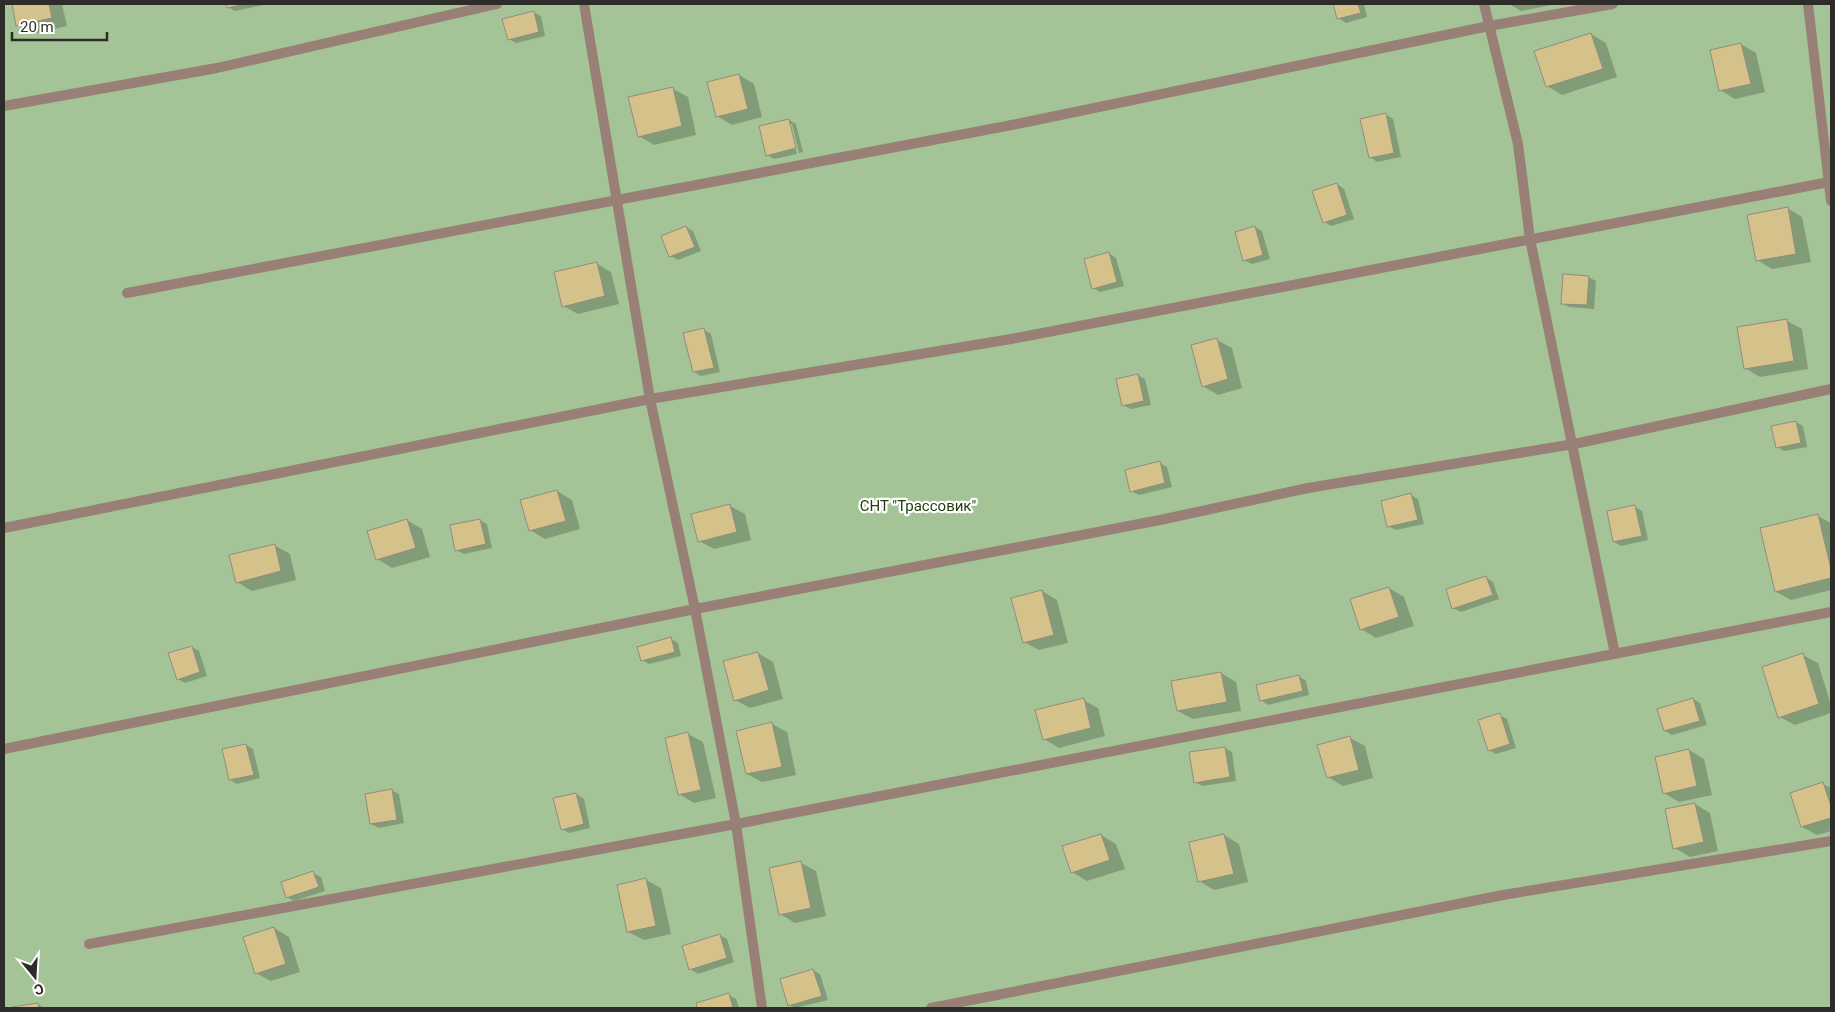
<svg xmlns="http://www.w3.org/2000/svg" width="1835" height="1012" viewBox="0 0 1835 1012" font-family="Roboto,sans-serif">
<rect width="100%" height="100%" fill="#e3dfd3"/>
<rect fill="#a4c397" x="4" y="4" width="1827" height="1004"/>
<g fill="#0003">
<polygon points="13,4 62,4 67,26 32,34 17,25"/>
<polygon points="227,4 262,4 263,5 235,11 228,7"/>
<polygon points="1334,4 1364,4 1367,17 1346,23 1338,18"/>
<polygon points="1509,4 1556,4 1521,11"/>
<polygon points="533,12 541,16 545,36 516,43 509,39"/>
<polygon points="1591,34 1606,43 1617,77 1562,95 1547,86"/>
<polygon points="1741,44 1756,53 1765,92 1735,99 1720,90"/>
<polygon points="739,75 754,84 762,117 732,125 717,116"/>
<polygon points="673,89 688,97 696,135 654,145 639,136"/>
<polygon points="1385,114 1393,119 1401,157 1377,162 1370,157"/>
<polygon points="789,120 796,124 803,152 799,153 792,124 789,124 797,154 774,159 767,155"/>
<polygon points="1337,184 1344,189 1354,219 1331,226 1324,222"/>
<polygon points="1787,208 1802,217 1811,262 1772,269 1757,260"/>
<polygon points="686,227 693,231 701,251 678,260 670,256"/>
<polygon points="1255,227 1262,231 1270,259 1252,264 1244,260"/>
<polygon points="1109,253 1116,258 1124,286 1100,292 1093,288"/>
<polygon points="596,263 611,272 619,304 578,314 563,306"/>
<polygon points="1588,277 1596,281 1594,309 1569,307 1562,303"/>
<polygon points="1787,321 1802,329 1808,369 1760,377 1745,368"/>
<polygon points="704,330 711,334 720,372 701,376 694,372"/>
<polygon points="1217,340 1232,348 1242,388 1218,395 1203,386"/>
<polygon points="1138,375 1145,379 1151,405 1131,409 1123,405"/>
<polygon points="1796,422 1803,426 1807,447 1784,451 1777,447"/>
<polygon points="1160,463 1167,467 1172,487 1139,495 1131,491"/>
<polygon points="557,491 572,500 580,529 545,539 530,530"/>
<polygon points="1411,495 1418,499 1424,524 1396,530 1388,526"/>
<polygon points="730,506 745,514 751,540 714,549 699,541"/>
<polygon points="1635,507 1642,511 1648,540 1621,546 1614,542"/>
<polygon points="1818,516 1831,523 1831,590 1791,600 1776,592"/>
<polygon points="407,520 422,529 430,557 392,568 377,559"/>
<polygon points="480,520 487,524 492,548 464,554 456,550"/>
<polygon points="274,545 290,554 296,580 252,591 237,582"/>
<polygon points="1486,578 1493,582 1499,599 1461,612 1453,608"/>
<polygon points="1389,588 1404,597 1414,626 1376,638 1361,629"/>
<polygon points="1042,591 1057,600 1068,643 1039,650 1024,642"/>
<polygon points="671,639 678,643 681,656 649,664 642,660"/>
<polygon points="192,647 199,651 207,676 185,683 178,679"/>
<polygon points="758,653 773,662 783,699 750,708 735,700"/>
<polygon points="1803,655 1818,663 1831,705 1831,713 1795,725 1780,717"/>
<polygon points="1221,673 1236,682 1241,711 1193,719 1178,711"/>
<polygon points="1299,676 1306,681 1309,695 1268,705 1261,700"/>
<polygon points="1693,699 1700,703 1707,725 1672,735 1665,731"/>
<polygon points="1083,700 1098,708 1105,736 1059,748 1044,739"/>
<polygon points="1499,715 1507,719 1516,748 1496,754 1489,750"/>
<polygon points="772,724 787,732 796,775 762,782 747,774"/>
<polygon points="688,734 703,742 716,798 694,803 679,794"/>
<polygon points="1350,738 1365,746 1373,778 1343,786 1328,777"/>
<polygon points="246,745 253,749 260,778 237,784 230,780"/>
<polygon points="1225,748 1232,752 1236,781 1202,786 1195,782"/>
<polygon points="1689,750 1704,759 1712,795 1679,802 1664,793"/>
<polygon points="1823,784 1831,788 1831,831 1817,835 1802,827"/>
<polygon points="391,790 399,794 404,823 379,828 371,824"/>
<polygon points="576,794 584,799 590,828 569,833 562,829"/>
<polygon points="1695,804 1710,813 1718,851 1690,857 1675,848"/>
<polygon points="1101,835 1116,844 1125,869 1087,881 1072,872 1064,847"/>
<polygon points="1224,835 1239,844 1248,882 1214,890 1199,881"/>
<polygon points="801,863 816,871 826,916 795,923 780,914"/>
<polygon points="313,873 321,877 325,891 294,901 287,897"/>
<polygon points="646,880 661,888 671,934 644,940 628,932"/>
<polygon points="274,928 289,937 300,972 271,981 256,973"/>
<polygon points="719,935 727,939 734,962 698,974 690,969"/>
<polygon points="813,970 820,974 828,1000 795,1008 789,1005"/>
<polygon points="729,995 736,999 739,1008 699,1008 697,1004"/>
<polygon points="37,1004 45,1008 14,1008"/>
</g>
<g fill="#d5c18a" stroke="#8f8c81">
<polygon points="12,4 49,4 52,18 16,26"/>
<polygon points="226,4 246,4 227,8"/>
<polygon points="1333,4 1358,4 1361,13 1337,19"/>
<polygon points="534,11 539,32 508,40 502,19"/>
<polygon points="1591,33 1603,69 1546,87 1534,51"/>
<polygon points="1741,43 1751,84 1719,91 1710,50"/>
<polygon points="739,74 748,109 716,117 707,82"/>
<polygon points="673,87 682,126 638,137 628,97"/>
<polygon points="1386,113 1394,153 1369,158 1360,119"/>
<polygon points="789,119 796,148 766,156 759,126"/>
<polygon points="1337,183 1347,215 1323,223 1312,191"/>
<polygon points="1788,207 1796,254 1756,261 1747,215"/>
<polygon points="686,226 695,247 669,257 661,236"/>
<polygon points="1255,226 1263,255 1243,261 1235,232"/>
<polygon points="1109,252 1117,282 1092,289 1084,259"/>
<polygon points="597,262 605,296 562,307 554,272"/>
<polygon points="1563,274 1589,276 1587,305 1561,304"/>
<polygon points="1787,319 1794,361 1744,369 1737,327"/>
<polygon points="704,328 714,368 693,372 683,333"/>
<polygon points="1217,338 1228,379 1202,387 1191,345"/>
<polygon points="1138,374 1144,401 1122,406 1116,379"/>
<polygon points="1796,421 1801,443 1776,448 1771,426"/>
<polygon points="1160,461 1165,483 1130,492 1125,470"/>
<polygon points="557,490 566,521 529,531 520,500"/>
<polygon points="1411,493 1418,520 1387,527 1381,501"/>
<polygon points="730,504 737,532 698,542 691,514"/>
<polygon points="1635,505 1642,536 1613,542 1607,511"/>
<polygon points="1818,514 1831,569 1831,578 1775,592 1760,528"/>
<polygon points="407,519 416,548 376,560 367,531"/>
<polygon points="480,519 486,544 455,551 450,525"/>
<polygon points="275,544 281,571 236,583 229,555"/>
<polygon points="1486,576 1493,595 1452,609 1446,589"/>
<polygon points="1389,587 1399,617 1360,630 1350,599"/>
<polygon points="1042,590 1054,635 1023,643 1011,598"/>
<polygon points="671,637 675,652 641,661 637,647"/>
<polygon points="192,646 200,672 177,680 168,653"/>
<polygon points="758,652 769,690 734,701 723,661"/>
<polygon points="1803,653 1819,704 1778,718 1762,667"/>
<polygon points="1221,672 1227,702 1177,711 1171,681"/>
<polygon points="1299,675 1303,691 1260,701 1256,685"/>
<polygon points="1084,698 1091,728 1043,740 1035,710"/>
<polygon points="1693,698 1700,721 1664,731 1657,709"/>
<polygon points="1500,713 1510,744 1488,751 1478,720"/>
<polygon points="772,722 782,767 746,774 736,731"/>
<polygon points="688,732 701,790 678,795 665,738"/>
<polygon points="1350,736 1359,770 1327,778 1317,745"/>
<polygon points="246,744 254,775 229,780 222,749"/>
<polygon points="1225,747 1230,777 1194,783 1189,752"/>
<polygon points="1689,749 1697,786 1663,794 1655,757"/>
<polygon points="1823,782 1831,806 1831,818 1801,827 1790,793"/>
<polygon points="392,789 397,820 370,824 365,794"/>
<polygon points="576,793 584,824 561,830 553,798"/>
<polygon points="1695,803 1704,842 1673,849 1665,809"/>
<polygon points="1101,834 1110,860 1071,873 1062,846"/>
<polygon points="1224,834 1234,874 1198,882 1189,842"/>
<polygon points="801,861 811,908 779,915 769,868"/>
<polygon points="313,871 319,887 286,898 281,882"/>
<polygon points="646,878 656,926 627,932 617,885"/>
<polygon points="274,927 286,964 255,974 243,937"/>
<polygon points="720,934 727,958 689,970 682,946"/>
<polygon points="813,969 822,996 788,1006 780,979"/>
<polygon points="729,993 733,1008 697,1008 696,1003"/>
<polygon points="38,1003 39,1008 13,1008 12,1007"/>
</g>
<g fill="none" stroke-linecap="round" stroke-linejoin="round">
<g stroke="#998076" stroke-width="10">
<polyline points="584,4 650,399 695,609 736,824 762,1008"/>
<polyline points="1484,4 1518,144 1530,239 1615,654"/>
<polyline points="4,106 217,68 497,4"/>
<polyline points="127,293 1017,124 1489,26 1613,4"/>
<polyline points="4,528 650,399 1011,339 1829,182"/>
<polyline points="4,749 695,609 1160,520 1308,488 1574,444 1831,389"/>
<polyline points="89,944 736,824 1831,612"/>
<polyline points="931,1008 1503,895 1831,841"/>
</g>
<polyline stroke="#998076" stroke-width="10" points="1808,4 1831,201"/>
</g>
<g text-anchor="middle" stroke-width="4.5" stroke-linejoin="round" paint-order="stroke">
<g font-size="15" fill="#203f0d" stroke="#fff">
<text x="918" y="511">СНТ "Трассовик"</text>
</g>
</g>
<rect width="1835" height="1012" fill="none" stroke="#2e2c28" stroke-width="10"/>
<g transform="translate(35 977) rotate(162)" stroke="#ffffff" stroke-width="4" paint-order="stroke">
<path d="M0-4L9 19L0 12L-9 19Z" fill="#2e2c28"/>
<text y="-8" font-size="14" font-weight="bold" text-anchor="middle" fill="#2e2c28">С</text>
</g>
<path d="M12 32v8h95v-8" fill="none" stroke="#2e2c28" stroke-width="2.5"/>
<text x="20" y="32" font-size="15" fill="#2e2c28" stroke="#ffffff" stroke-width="4" paint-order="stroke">20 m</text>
</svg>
